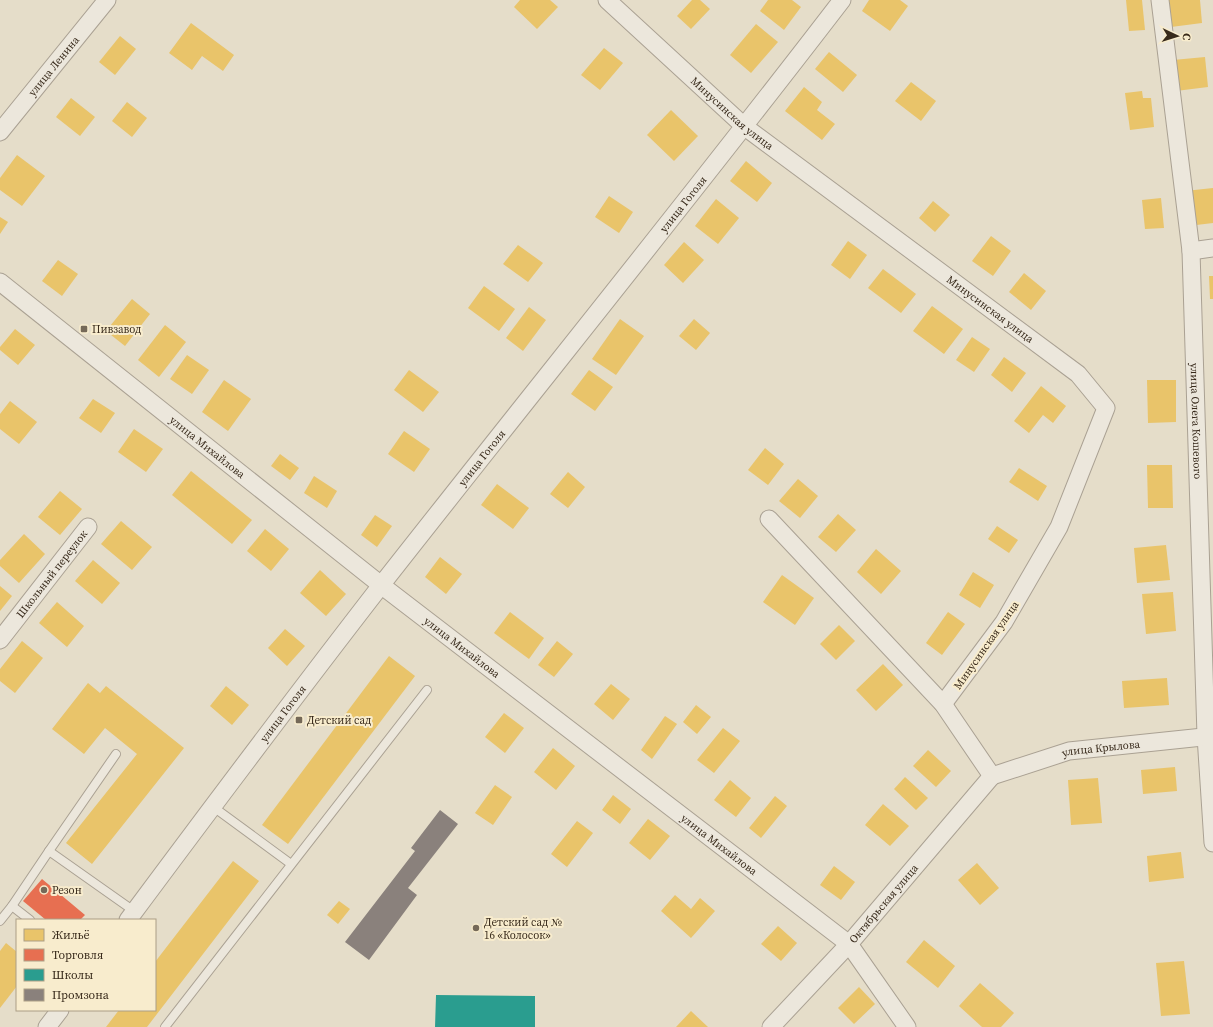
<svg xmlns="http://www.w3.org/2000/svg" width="1213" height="1027" viewBox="0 0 1213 1027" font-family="'Source Serif 4',serif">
<rect width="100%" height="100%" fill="#e5ddc9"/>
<g fill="#e9c46a">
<polygon points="520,0 550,0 558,7 537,29 514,7"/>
<polygon points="692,0 700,0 710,9 691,29 677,16"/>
<polygon points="768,0 792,0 801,7 784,30 760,11"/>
<polygon points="869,0 900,0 908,6 890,31 862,11"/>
<polygon points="1126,0 1142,0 1145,30 1129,31"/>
<polygon points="1167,0 1200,0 1202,23 1171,27"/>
<polygon points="191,23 234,55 223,71 202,56 192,70 169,53"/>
<polygon points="756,24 778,42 751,73 730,55"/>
<polygon points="120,36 136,49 115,75 99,62"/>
<polygon points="604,48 623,63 600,90 581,75"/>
<polygon points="829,52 857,75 843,92 815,69"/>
<polygon points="1205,57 1208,87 1176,91 1173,60"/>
<polygon points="911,82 936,101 921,121 895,101"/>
<polygon points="804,87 822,102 817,110 835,124 822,140 785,111"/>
<polygon points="1142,91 1143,98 1151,98 1154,127 1130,130 1125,93"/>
<polygon points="71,98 95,117 80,136 56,117"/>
<polygon points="127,102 147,118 132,137 112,121"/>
<polygon points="671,110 698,136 674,161 647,135"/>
<polygon points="17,155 45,176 22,206 0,190 0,178"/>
<polygon points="746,161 772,183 757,202 730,181"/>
<polygon points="1213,188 1213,223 1188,226 1185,191"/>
<polygon points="609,196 633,212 619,233 595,217"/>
<polygon points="1161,198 1164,228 1145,229 1142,200"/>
<polygon points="716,199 739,218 718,244 695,226"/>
<polygon points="933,201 950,215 935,232 919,218"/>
<polygon points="0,217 8,222 0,234"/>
<polygon points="991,236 1011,251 993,276 972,261"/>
<polygon points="848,241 867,255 850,279 831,265"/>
<polygon points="684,242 704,260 683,283 664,265"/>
<polygon points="518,245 543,263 528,282 503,264"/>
<polygon points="58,260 78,274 62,296 42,281"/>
<polygon points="883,269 916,294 901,313 868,288"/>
<polygon points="1024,273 1046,291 1031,310 1009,292"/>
<polygon points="1209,276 1213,276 1213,299 1210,299"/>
<polygon points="484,286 515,309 499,331 468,308"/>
<polygon points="132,299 150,314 125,346 106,331"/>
<polygon points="932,306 963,329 944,354 913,331"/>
<polygon points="529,307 546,320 523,351 506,338"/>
<polygon points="620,319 644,336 616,375 592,359"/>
<polygon points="694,319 710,333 696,350 679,336"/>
<polygon points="165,325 186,342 159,377 138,360"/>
<polygon points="15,329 35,345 18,365 0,350 0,347"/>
<polygon points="972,337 990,349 974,372 956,360"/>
<polygon points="187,355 209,370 192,394 170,379"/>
<polygon points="1004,357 1026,373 1012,392 991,375"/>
<polygon points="409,370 439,392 423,412 394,390"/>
<polygon points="589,370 613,387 595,411 571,394"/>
<polygon points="224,380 251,399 228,431 202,412"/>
<polygon points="1147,380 1176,380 1176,422 1148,423"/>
<polygon points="1041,386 1066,406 1053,423 1043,415 1029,433 1014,421"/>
<polygon points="93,399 115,413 101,433 79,418"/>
<polygon points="10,401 37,422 19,444 0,429 0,414"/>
<polygon points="134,429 163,449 146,472 118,452"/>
<polygon points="404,431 430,449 414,472 388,454"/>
<polygon points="765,448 784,464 768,485 748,470"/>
<polygon points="280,454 299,468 290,480 271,466"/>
<polygon points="1147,465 1172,465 1173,508 1148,508"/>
<polygon points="1019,468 1047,486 1038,501 1009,482"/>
<polygon points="191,471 252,520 232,544 172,495"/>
<polygon points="568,472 585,487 568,508 550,494"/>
<polygon points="314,476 337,491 327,508 304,493"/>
<polygon points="798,479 818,496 800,518 779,501"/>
<polygon points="497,484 529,508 513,529 481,505"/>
<polygon points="60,491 82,509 60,535 38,517"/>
<polygon points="838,514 856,530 836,552 818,537"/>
<polygon points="375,515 392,526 377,547 361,535"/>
<polygon points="121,521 152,547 132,570 101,544"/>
<polygon points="997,526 1018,540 1009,553 988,539"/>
<polygon points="265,529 289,549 271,571 247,551"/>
<polygon points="24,534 45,554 19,583 0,566 0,560"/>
<polygon points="1166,545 1170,580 1137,583 1134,548"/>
<polygon points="876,549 901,571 881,594 857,572"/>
<polygon points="440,557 462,574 446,594 425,577"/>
<polygon points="93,560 120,583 102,604 75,581"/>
<polygon points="320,570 346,594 326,616 300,593"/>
<polygon points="973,572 994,585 980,608 959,595"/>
<polygon points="782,575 814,598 795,625 763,602"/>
<polygon points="0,586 12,596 0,611"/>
<polygon points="1173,592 1176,631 1146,634 1142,594"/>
<polygon points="57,602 84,626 67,647 39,623"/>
<polygon points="510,612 544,638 529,659 494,633"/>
<polygon points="948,612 965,624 942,655 926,643"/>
<polygon points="839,625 855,641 836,660 820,644"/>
<polygon points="285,629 305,646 287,666 268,648"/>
<polygon points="22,641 43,658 15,693 0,681 0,669"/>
<polygon points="557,641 573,654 554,677 538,665"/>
<polygon points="389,656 415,676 288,844 262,825"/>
<polygon points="883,664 903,685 876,711 856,690"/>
<polygon points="1167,678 1169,705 1124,708 1122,681"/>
<polygon points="88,683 100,693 106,686 184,748 92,864 66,843 137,754 105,728 84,754 52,729"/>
<polygon points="611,684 630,699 613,720 594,704"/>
<polygon points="226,686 249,705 232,725 210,706"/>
<polygon points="696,705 711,717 697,734 683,722"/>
<polygon points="504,713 524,728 505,753 485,737"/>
<polygon points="665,716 677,724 652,759 641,750"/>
<polygon points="723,728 740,741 714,773 697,760"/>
<polygon points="553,748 575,766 556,790 534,772"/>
<polygon points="928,750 951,771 936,787 913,766"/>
<polygon points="1175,767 1177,791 1143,794 1141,770"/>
<polygon points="905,777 928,798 916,810 894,789"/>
<polygon points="1098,778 1102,823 1071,825 1068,780"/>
<polygon points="730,780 751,798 736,817 714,800"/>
<polygon points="495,785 512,797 493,825 475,813"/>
<polygon points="613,795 631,809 620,824 602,810"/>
<polygon points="775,796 787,806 761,838 749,828"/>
<polygon points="883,804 909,826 890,846 865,825"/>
<polygon points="648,819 670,836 650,860 629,843"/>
<polygon points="577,821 593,833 567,867 551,854"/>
<polygon points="1181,852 1184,878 1149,882 1147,856"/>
<polygon points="233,861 259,881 147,1027 106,1027 119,1010 155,1010 155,962"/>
<polygon points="977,863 999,888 980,905 958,880"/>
<polygon points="834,866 855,882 841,900 820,885"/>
<polygon points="675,895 691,909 700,898 715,911 691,938 661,911"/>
<polygon points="339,901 350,909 338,924 327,915"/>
<polygon points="778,926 797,943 781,961 761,944"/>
<polygon points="924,940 955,966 938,988 906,962"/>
<polygon points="6,943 17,952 17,986 0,1008 0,951"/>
<polygon points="1184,961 1190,1014 1161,1016 1156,963"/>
<polygon points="980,983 1014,1013 1001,1027 982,1027 959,1006"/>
<polygon points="859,987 875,1004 854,1024 838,1008"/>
<polygon points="691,1011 708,1027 676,1027"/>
</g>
<polygon fill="#e76f51" points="42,879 85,915 80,920 46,920 23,901"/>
<polygon fill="#2a9d8f" points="436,995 535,996 535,1027 435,1027"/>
<polygon fill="#8a817c" points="440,810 458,824 408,888 417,895 369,960 345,942 415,851 411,848"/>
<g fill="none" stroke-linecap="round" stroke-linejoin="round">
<defs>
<g id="service">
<polyline points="212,806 291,864"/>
<polyline points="49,851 134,911"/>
<polyline points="12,906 30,920"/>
<polyline points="0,921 12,906 49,851 116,754"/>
<polyline points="165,1027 427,690"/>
</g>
<g id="minor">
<path id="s1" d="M607 0 745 127 1078 374 1106 408 1059 527 1004 622 943 704"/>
<path id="s2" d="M1160 0 1191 251 1206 736 1213 843"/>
<path id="s3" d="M0 132 107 0"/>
<polyline points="1191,251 1213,248"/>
<path id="s4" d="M0 282 381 585 849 944 907 1027"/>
<polyline points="769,519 943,704 992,776"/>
<path id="s5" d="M0 640 88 527"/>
<path id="s6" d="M992 776 1069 751 1213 736"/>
<path id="s7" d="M128 920C212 807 296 695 382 584 535 389 691 197 842 0"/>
<polyline points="47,1027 60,1010"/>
<path id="s8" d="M771 1027 849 944 992 776"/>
</g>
</defs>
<use href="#service" stroke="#aaa193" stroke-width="10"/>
<use href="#minor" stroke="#aaa193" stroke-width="19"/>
<use href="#service" stroke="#ece7dc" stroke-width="8"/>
<use href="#minor" stroke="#ece7dc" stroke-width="17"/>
</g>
<g fill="#756958" stroke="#f8eccd" stroke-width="1.5">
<rect x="80" y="325" width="8" height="8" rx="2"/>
<rect x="295" y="716" width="8" height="8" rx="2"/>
<circle cx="44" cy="890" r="4"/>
<circle cx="476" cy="928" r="4"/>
</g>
<g text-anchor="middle" stroke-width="4" stroke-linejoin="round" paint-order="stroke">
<g font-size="11" fill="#382a1b" stroke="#f8eccd">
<text dy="4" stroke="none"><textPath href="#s3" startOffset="85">улица Ленина</textPath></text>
<text dy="4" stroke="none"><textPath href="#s1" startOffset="169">Минусинская улица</textPath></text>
<text dy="4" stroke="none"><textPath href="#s7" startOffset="906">улица Гоголя</textPath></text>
<text dy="4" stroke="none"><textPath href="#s1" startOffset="493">Минусинская улица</textPath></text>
<text dy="4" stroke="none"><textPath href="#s2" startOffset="423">улица Олега Кошевого</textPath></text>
<text dy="4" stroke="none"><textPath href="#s4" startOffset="265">улица Михайлова</textPath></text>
<text dy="4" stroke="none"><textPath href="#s7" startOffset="582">улица Гоголя</textPath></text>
<text dy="4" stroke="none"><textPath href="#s5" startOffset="84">Школьный переулок</textPath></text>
<text transform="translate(986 645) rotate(-55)" y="4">Минусинская улица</text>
<text dy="4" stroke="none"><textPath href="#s4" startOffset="589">улица Михайлова</textPath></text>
<text dy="4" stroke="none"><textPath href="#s7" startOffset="258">улица Гоголя</textPath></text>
<text dy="4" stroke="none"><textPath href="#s6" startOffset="113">улица Крылова</textPath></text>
<text dy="4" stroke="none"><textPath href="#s4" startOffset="913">улица Михайлова</textPath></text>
<text dy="4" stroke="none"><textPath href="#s8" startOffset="167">Октябрьская улица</textPath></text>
</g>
<g font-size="11" fill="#382a1b" stroke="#f8eccd" text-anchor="start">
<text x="92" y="333">Пивзавод</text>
<text x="307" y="724">Детский сад</text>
<text x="52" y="894">Резон</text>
<text x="484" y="926">Детский сад №<tspan x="484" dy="13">16 «Колосок»</tspan></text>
</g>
</g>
<rect x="16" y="919" width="140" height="92" fill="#f8eccd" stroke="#ab9e86"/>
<rect x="24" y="929" width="20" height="12" fill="#e9c46a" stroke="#ab9e86"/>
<text x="52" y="939" font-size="12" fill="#382a1b">Жильё</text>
<rect x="24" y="949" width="20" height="12" fill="#e76f51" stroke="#ab9e86"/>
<text x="52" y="959" font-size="12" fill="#382a1b">Торговля</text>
<rect x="24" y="969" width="20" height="12" fill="#2a9d8f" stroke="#ab9e86"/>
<text x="52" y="979" font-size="12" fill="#382a1b">Школы</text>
<rect x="24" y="989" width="20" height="12" fill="#8a817c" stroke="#ab9e86"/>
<text x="52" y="999" font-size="12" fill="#382a1b">Промзона</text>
<g transform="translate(1177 36) rotate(94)" stroke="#f8eccd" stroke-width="3" paint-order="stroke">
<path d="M0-3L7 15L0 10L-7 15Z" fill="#382a1b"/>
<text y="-6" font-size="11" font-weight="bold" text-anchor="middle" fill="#382a1b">С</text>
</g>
</svg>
